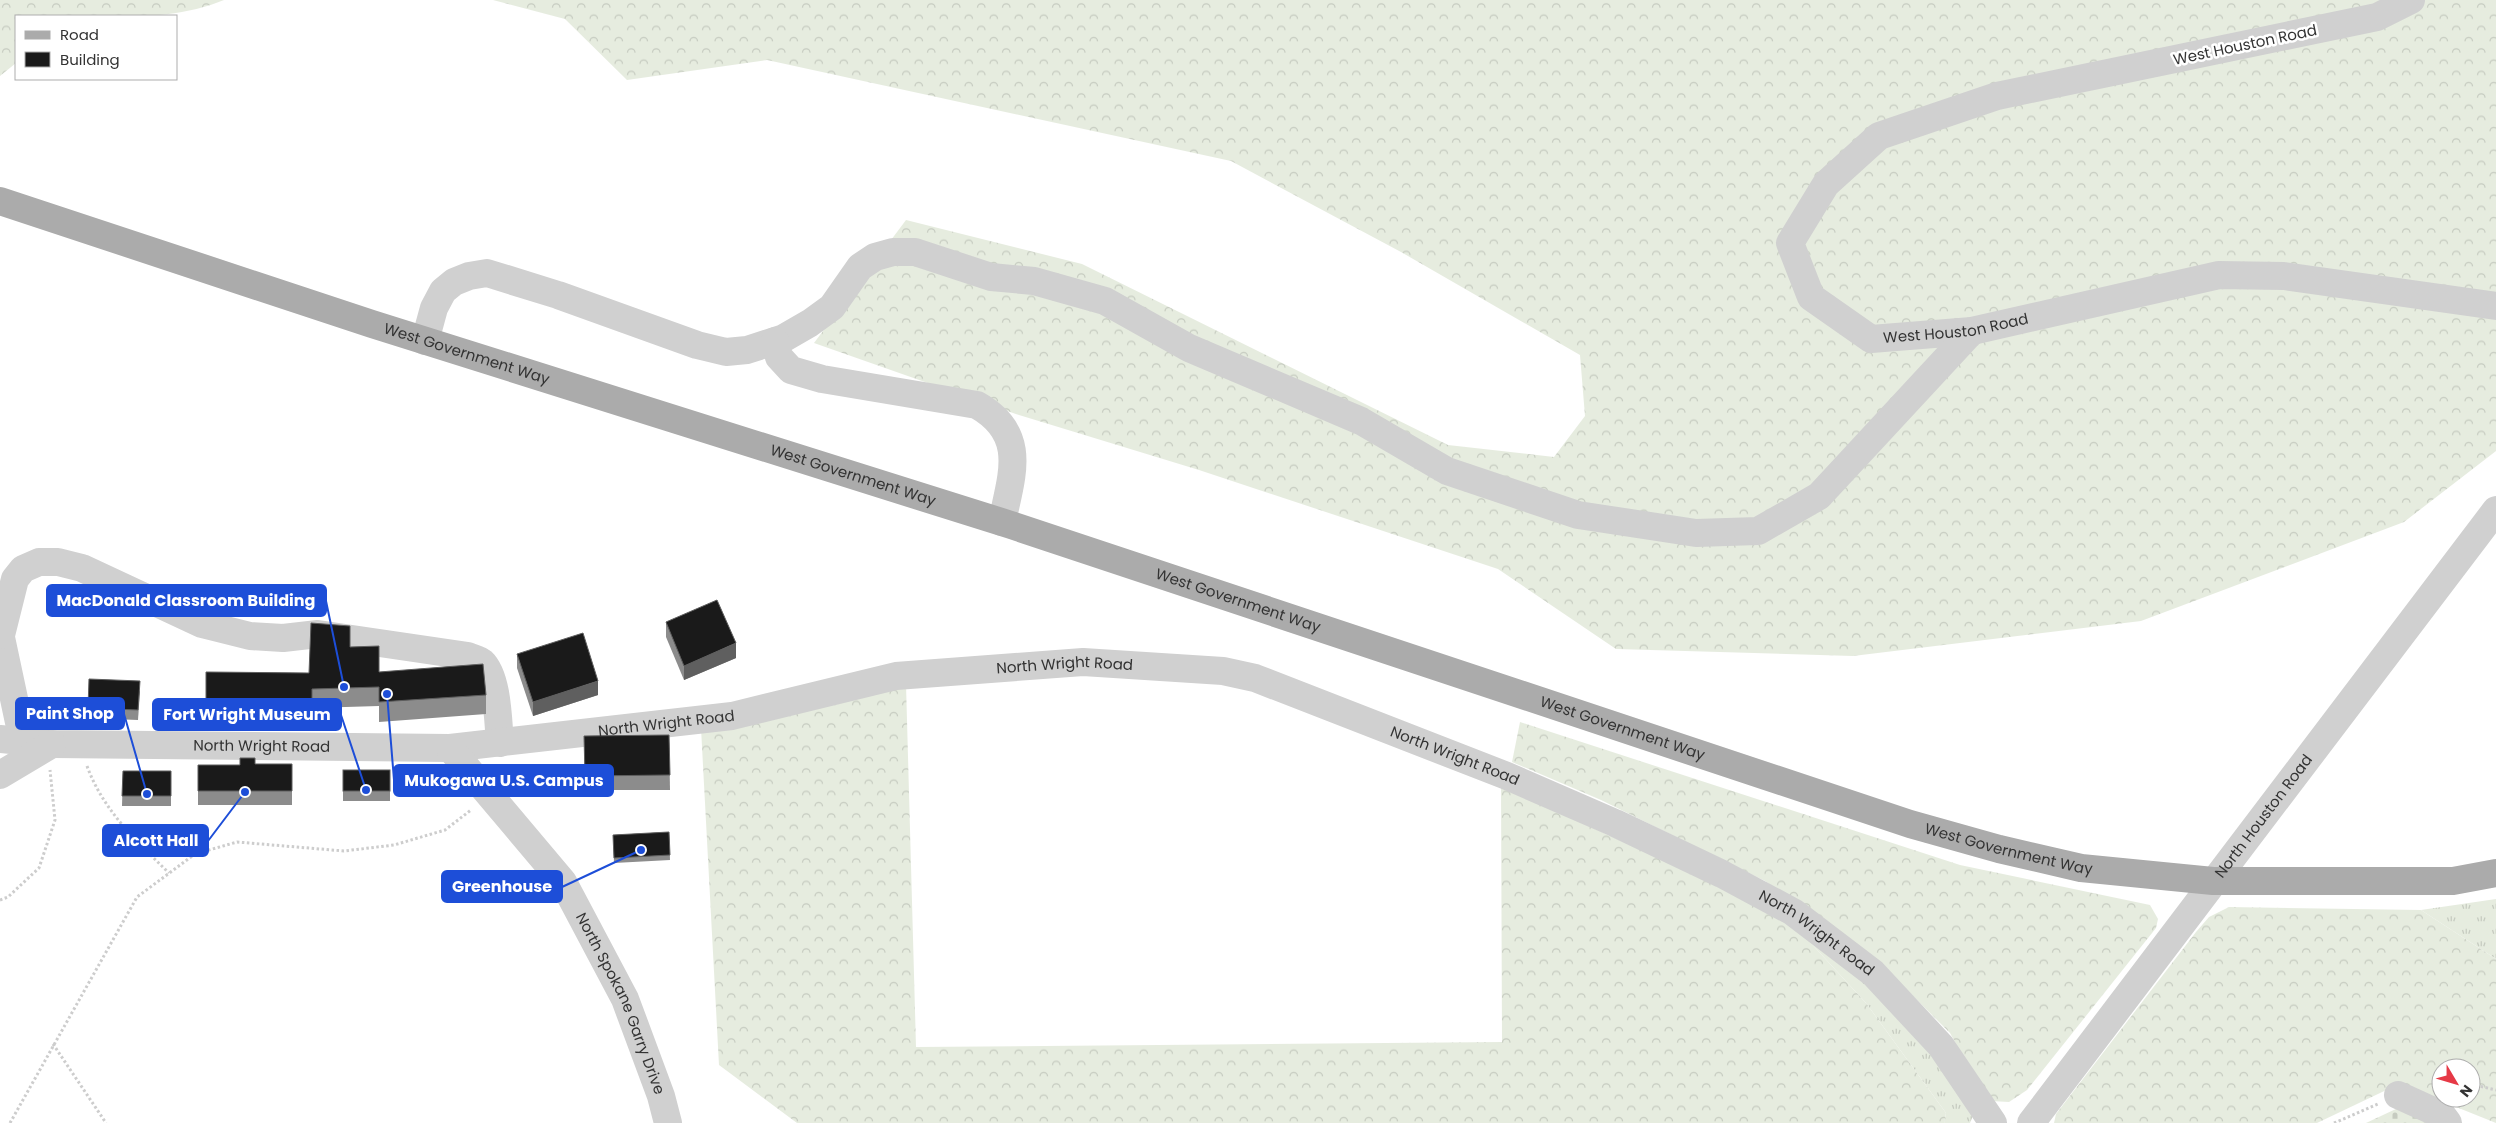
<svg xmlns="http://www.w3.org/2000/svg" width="2496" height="1123" viewBox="0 0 2496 1123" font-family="Poppins,sans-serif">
<defs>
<pattern id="grass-tufts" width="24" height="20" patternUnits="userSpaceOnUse" patternTransform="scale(1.25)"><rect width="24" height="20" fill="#e6ecdf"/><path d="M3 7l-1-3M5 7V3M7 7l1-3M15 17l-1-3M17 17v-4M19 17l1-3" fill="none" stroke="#c6cbc0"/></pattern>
<pattern id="forest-crowns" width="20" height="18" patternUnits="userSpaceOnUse" patternTransform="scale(1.25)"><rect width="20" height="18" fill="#e6ecdf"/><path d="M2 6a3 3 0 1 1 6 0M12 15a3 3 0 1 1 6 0" fill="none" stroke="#c6cbc0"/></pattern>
<pattern id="cemetery-stones" width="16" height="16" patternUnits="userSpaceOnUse" patternTransform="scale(1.25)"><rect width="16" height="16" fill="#e6ecdf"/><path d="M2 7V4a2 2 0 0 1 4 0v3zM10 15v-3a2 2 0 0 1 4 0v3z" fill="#c6cbc0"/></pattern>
</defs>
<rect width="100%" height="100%" fill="#fff"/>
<g fill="url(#grass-tufts)">
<polygon points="2496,899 2496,959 2421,910"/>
<polygon points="1786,916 1868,978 1959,1085 1974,1113 1970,1123 1944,1123 1946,1113 1866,1003"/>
</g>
<g fill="url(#forest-crowns)" fill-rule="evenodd">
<path d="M0 0H224C164 25 81 16 16 16V63L0 76Z"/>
<polygon points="493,0 2496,0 2496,451 2404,522 2141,621 1853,656 1616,649 1498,569 1199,470 1019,415 814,343 906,220 1082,264 1448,445 1554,457 1585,416 1580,355 1401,252 1231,161 767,60 627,80 565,19"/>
<polygon points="906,684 916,1047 1502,1042 1501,786 1786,916 1866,1003 1946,1113 1944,1123 797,1123 719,1065 701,728"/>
<polygon points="1520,722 1960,865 2150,905 2158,919 2156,928 2027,1090 2009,1102 1991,1101 1983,1093 1950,1033 1880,963 1765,881 1601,800 1512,762"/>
<path d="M2229 907 2421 910 2496 959V1123L2399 1084 2317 1123H2054L2056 1114 2196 932 2209 917ZM2441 1068H2471V1098H2441Z"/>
</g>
<polygon fill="url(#cemetery-stones)" points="2398,1108 2451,1123 2366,1123"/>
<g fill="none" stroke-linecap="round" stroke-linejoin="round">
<g stroke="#cdcdcd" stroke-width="3" stroke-dasharray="2.5 2.5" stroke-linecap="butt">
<path d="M87 766C103 810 136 841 169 873"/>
<polyline points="0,900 8,897 39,868 55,820 50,770"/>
<polyline points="53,1044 106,1123"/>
<polyline points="2471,1084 2496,1090"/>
<polyline points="10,1123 137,897 195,854 237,842 344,851 394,845 445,830 471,810"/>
<polyline points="2334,1123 2378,1104"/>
</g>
<g stroke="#d0d0d0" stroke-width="28">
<path id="s1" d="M2411 0 2377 17 1997 96 1879 136 1826 184 1790 243 1811 297 1871 339 1972 331 2219 275 2284 276 2496 306"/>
<polyline points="425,341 434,308 443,291 454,282 469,276 487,273 558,295 697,345 726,352 747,350 784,338 810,323 832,307 860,267 875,257 893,252 915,252 991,277 1034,281 1105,301 1189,348 1361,421 1447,471 1578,515 1696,533 1758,531 1819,496 1972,331"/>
<path d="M775 341 779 357 791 370 822 379 977 405C1028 434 1012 474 1002 522"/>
<polyline points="0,633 23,741"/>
<path d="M1 635 15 579 23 569 39 562H58L82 568 202 624 250 636 283 638 318 634 468 656C472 658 479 659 482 662 498 677 498 722 500 743"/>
<path id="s2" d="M0 739 52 744 450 748 732 716 896 676 1083 662 1223 671 1255 678 1507 776 1615 823 1722 874 1793 912 1873 973 1941 1046 1993 1123"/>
<path id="s3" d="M450 748 563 882 625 999 661 1096 668 1123"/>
<polyline points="0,775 52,744"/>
<polyline points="2398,1095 2442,1115 2448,1123"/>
<path id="s4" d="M2031 1123 2496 510"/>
</g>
<path stroke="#ababab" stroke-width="28" id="s5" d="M0 201 372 324 1011 525 1910 824 1999 849 2081 868 2213 881H2453L2496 873"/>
</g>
<g fill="#8c8c8c">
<polygon points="666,622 736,658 684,680 666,637"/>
<polygon points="350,647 379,672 486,695 486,714 379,722 379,706 312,708 312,724 206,723 206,672 309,673"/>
<polygon points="517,654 598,695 533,716 517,668"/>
<polygon points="140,691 138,720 88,718 88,708"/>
<polygon points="669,735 670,790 585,790 584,736"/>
<polygon points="255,764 292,764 292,805 198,805 198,765 240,765"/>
<rect x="343" y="770" width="47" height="31"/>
<polygon points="123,771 171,771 171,806 122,806"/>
<polygon points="669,832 670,860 614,863 613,835"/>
</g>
<g fill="#5f5f5f">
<polygon points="736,643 736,658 684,680 684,666"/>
<polygon points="598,681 598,695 533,716 533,702"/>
</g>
<g fill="#1a1a1a" stroke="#5f5f5f">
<polygon points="717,600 736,643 684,666 666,622"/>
<polygon points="311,623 350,626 350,647 379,646 379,672 483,664 486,695 379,702 379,687 312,689 312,705 206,704 206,672 309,673"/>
<polygon points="583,633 598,681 533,702 517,654"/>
<polygon points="89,679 140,681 138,710 88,708"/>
<polygon points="669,735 670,775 585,776 584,736"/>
<polygon points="240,758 255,758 255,764 292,764 292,791 198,791 198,765 240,765"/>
<rect x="343" y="770" width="47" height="21"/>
<polygon points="123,771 171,771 171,796 122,796"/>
<polygon points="669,832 670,855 614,858 613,835"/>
</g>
<g text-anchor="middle" stroke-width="5" stroke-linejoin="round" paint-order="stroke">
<g font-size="15" fill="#333" stroke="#fff">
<text transform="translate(2245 45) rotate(-12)" y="5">West Houston Road</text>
<text dy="5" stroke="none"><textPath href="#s1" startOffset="908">West Houston Road</textPath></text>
<text dy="5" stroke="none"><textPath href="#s5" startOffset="491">West Government Way</textPath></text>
<text dy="5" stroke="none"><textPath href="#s5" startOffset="896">West Government Way</textPath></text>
<text dy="5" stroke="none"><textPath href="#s5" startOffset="1301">West Government Way</textPath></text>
<text dy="5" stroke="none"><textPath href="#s2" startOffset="1072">North Wright Road</textPath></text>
<text dy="5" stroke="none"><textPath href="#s2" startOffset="668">North Wright Road</textPath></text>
<text dy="5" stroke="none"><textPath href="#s5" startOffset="1706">West Government Way</textPath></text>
<text dy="5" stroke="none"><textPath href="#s2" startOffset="262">North Wright Road</textPath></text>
<text dy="5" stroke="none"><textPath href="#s2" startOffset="1478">North Wright Road</textPath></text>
<text dy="5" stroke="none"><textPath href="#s4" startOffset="385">North Houston Road</textPath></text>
<text dy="5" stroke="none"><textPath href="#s5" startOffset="2111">West Government Way</textPath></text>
<text dy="5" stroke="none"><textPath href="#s2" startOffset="1882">North Wright Road</textPath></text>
<text dy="5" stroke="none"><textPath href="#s3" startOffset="310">North Spokane Garry Drive</textPath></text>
</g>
</g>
<path fill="none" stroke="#1d4ed8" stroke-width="2" d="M344 687L326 601M147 794L124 714M366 790L341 715M387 694L394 780M245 792L208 841M641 850L562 887"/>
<g fill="#1d4ed8" stroke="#fff" stroke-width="2">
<circle cx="344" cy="687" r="5"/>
<circle cx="147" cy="794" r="5"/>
<circle cx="366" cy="790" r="5"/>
<circle cx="387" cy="694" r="5"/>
<circle cx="245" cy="792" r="5"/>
<circle cx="641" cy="850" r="5"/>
</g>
<g fill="#1d4ed8" stroke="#1d4ed8" stroke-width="2">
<rect x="47" y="585" width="279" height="31" rx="5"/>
<rect x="16" y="698" width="108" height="31" rx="5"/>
<rect x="153" y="699" width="188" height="31" rx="5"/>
<rect x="394" y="765" width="219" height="31" rx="5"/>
<rect x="103" y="825" width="105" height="31" rx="5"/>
<rect x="442" y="871" width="120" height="31" rx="5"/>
</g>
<g font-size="16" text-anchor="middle" font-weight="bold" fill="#fff">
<text x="186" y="606">MacDonald Classroom Building</text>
<text x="70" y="719">Paint Shop</text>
<text x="247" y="720">Fort Wright Museum</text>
<text x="504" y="786">Mukogawa U.S. Campus</text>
<text x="156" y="846">Alcott Hall</text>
<text x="502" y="892">Greenhouse</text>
</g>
<rect x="15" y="15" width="162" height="65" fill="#ffffff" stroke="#adadad"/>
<rect x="25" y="31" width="25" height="8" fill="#ababab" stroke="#adadad"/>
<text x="60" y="40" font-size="15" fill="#333333">Road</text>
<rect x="25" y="52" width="25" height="15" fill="#1a1a1a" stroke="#adadad"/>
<text x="60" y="65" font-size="15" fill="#333333">Building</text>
<g transform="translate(2456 1083) rotate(128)"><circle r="24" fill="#ffffff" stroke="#adadad"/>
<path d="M0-4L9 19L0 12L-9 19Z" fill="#e63946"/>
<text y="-8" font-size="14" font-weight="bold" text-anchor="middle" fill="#333333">N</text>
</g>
</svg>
